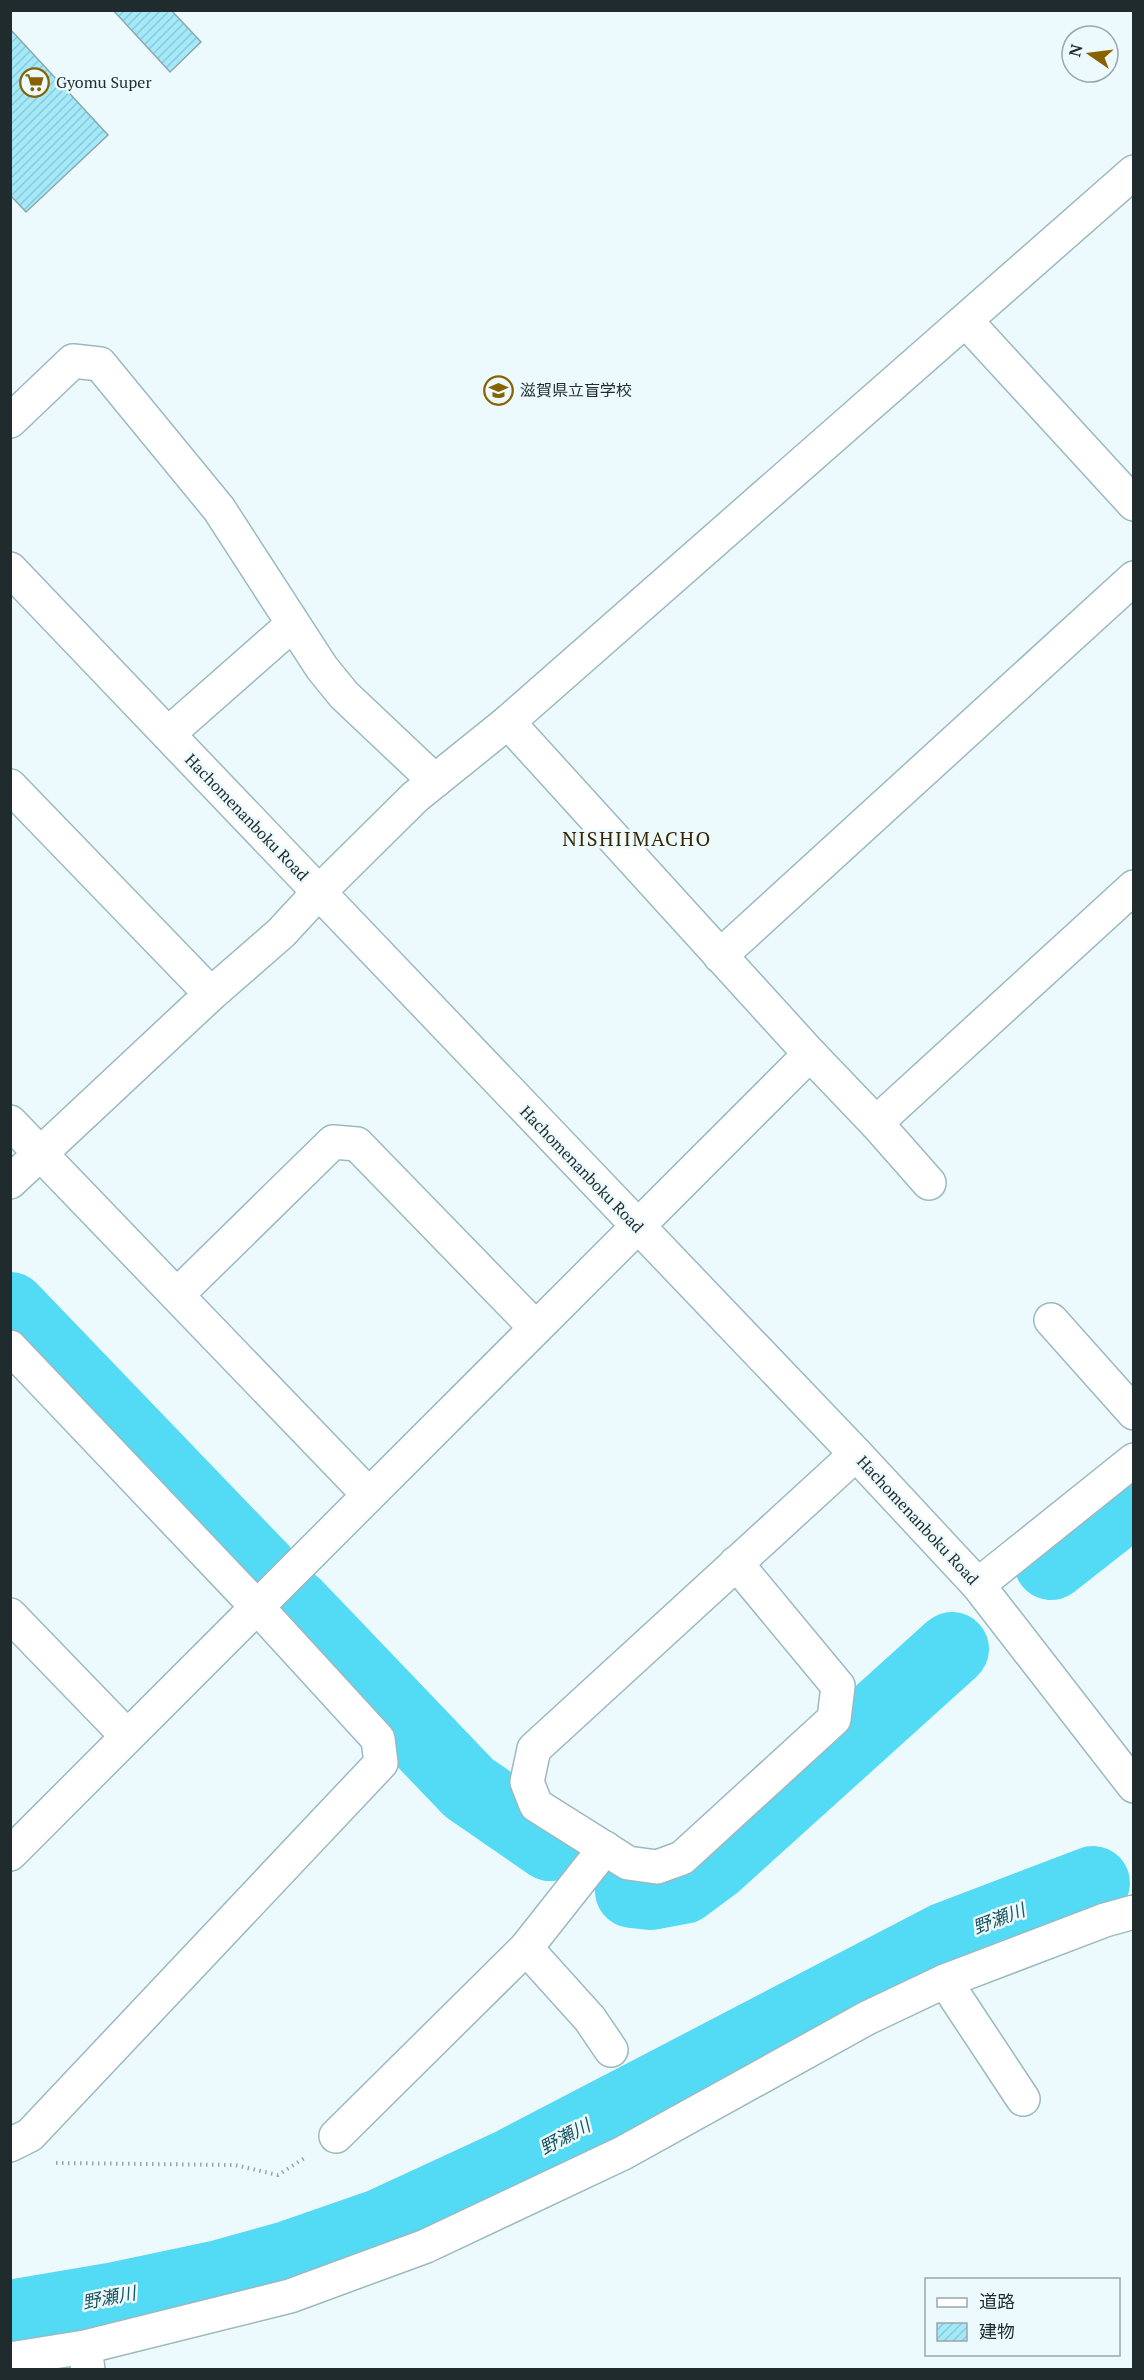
<svg xmlns="http://www.w3.org/2000/svg" width="1144" height="2380" viewBox="0 0 1144 2380" font-family="'PT Serif','Noto Sans JP',serif">
<defs>
<pattern id="building-hatch" width="6" height="6" patternUnits="userSpaceOnUse" patternTransform="scale(1.5)"><rect width="6" height="6" fill="#a3e9f9"/><path d="M-1 1l2-2M0 6l6-6M5 7l2-2" fill="none" stroke="#8cc8d6"/></pattern>
</defs>
<rect width="100%" height="100%" fill="#edfafd"/>
<g fill="none" stroke-linecap="round" stroke-linejoin="round">
<g stroke="#53daf5" stroke-width="74">
<polyline points="10,1309 262,1571"/>
<polyline points="1051,1563 1134,1498"/>
<polyline points="294,1605 469,1788 550,1844"/>
<polyline points="632,1891 651,1893 683,1887 714,1864 952,1649"/>
<polyline points="10,2317 116,2299 220,2277 288,2258 380,2226 512,2165 946,1939 1093,1883"/>
</g>
</g>
<g fill="url(#building-hatch)" stroke="#8ba8af" stroke-width="1.5">
<polygon points="113,10 171,10 201,42 170,72"/>
<polygon points="10,29 108,135 26,212 10,195"/>
</g>
<g fill="none" stroke-linecap="round" stroke-linejoin="round">
<defs>
<g id="street">
<polyline points="966,321 1134,504"/>
<polyline points="10,421 73,361 100,364 219,509 322,668 344,695 435,781"/>
<polyline points="508,722 810,1054 876,1123 1134,887"/>
<polyline points="168,734 293,624"/>
<polyline points="10,786 211,994"/>
<polyline points="720,956 1134,578"/>
<polyline points="10,1122 368,1494"/>
<polyline points="876,1123 929,1183"/>
<polyline points="10,1182 211,994 281,933 319,892 415,797 508,722 1134,172"/>
<polyline points="177,1295 333,1142 357,1144 535,1327"/>
<polyline points="1051,1320 1134,1413"/>
<polyline points="10,1347 258,1608 378,1739 381,1763 30,2135 10,2145"/>
<polyline points="736,1563 838,1686 834,1719 682,1858 657,1867 628,1863 536,1805 527,1782 534,1749 856,1454"/>
<polyline points="978,1585 1134,1460"/>
<polyline points="10,1615 127,1736"/>
<polyline points="10,1854 810,1054"/>
<polyline points="526,1948 590,2019 611,2050"/>
<polyline points="945,1981 1023,2099"/>
<polyline points="336,2136 526,1948 605,1848"/>
<polyline points="85,2347 88,2370"/>
</g>
<g id="secondary">
<polyline points="10,569 856,1454 978,1585 1134,1786"/>
<polyline points="10,2359 85,2347 290,2296 426,2246 623,2153 867,2018 945,1981 1105,1920 1134,1912"/>
</g>
</defs>
<use href="#street" stroke="#9bb9c0" stroke-width="36"/>
<use href="#secondary" stroke="#9bb9c0" stroke-width="36"/>
<polyline stroke="#98a5a8" stroke-width="4" stroke-dasharray="1.5 4.5" stroke-linecap="butt" points="56,2163 235,2165 278,2175 306,2157"/>
<use href="#street" stroke="#fff" stroke-width="33"/>
<use href="#secondary" stroke="#fff" stroke-width="33"/>
</g>
<defs>
<symbol id="supermarket-ring" viewBox="-11 -11 22 22"><circle r="9.5" fill="#edfafd" stroke="#896200" stroke-width="1.5"/><path d="M-6-5.5h2.5l.6 2H6L4.5 2H-2.5L-4.4-4H-6ZM-1.5 3.2a1.3 1.3 0 1 0 .1 0ZM3 3.2a1.3 1.3 0 1 0 .1 0Z" fill="#896200"/></symbol>
<symbol id="school-ring" viewBox="-11 -11 22 22"><circle r="9.5" fill="#edfafd" stroke="#896200" stroke-width="1.5"/><path d="M0-5L7-2L0 1L-7-2ZM-4 1L0 2.5L4 1V4Q0 6-4 4Z" fill="#896200"/></symbol>
</defs>
<g fill-rule="evenodd">
<use href="#supermarket-ring" x="18" y="66" width="33" height="33"/>
<use href="#school-ring" x="482" y="374" width="33" height="33"/>
</g>
<g text-anchor="middle" stroke-width="5" stroke-linejoin="round" paint-order="stroke">
<g font-size="16" fill="#1f2b2d" stroke="#edfafd" text-anchor="start">
<text x="56" y="88">Gyomu Super</text>
<text x="520" y="396">滋賀県立盲学校</text>
</g>
<g font-size="16" fill="#1f2b2d" stroke="#edfafd">
<text transform="translate(247 817) rotate(46)" y="6">Hachomenanboku Road</text>
<text transform="translate(582 1169) rotate(46)" y="6">Hachomenanboku Road</text>
<text transform="translate(918 1520) rotate(47)" y="6">Hachomenanboku Road</text>
</g>
<g font-size="18" font-style="italic" fill="#1b545f" stroke="#edfafd">
<text transform="translate(999 1919) rotate(-21)" y="6">野瀬川</text>
<text transform="translate(565 2137) rotate(-28)" y="6">野瀬川</text>
<text transform="translate(109 2298) rotate(-11)" y="6">野瀬川</text>
</g>
<g font-size="20" letter-spacing="1.5" fill="#382600" stroke="#edfafd">
<text x="637" y="846">NISHIIMACHO</text>
</g>
</g>
<rect width="1144" height="2380" fill="none" stroke="#1f2b2d" stroke-width="24"/>
<rect x="925" y="2278" width="195" height="78" fill="#edfafd" stroke="#9ba7aa" stroke-width="1.5"/>
<rect x="937" y="2298" width="30" height="9" fill="#ffffff" stroke="#9ba7aa" stroke-width="1.5"/>
<text x="979" y="2308" font-size="18" fill="#1f2b2d">道路</text>
<rect x="937" y="2323" width="30" height="18" fill="url(#building-hatch)" stroke="#9ba7aa" stroke-width="1.5"/>
<text x="979" y="2338" font-size="18" fill="#1f2b2d">建物</text>
<g transform="translate(1090 54) rotate(284)"><circle r="28" fill="#edfafd" stroke="#9ba7aa" stroke-width="1.5"/>
<path d="M0-4.5L10 22L0 15L-10 22Z" fill="#896200"/>
<text y="-9" font-size="16" font-weight="bold" text-anchor="middle" fill="#1f2b2d">N</text>
</g>
</svg>
